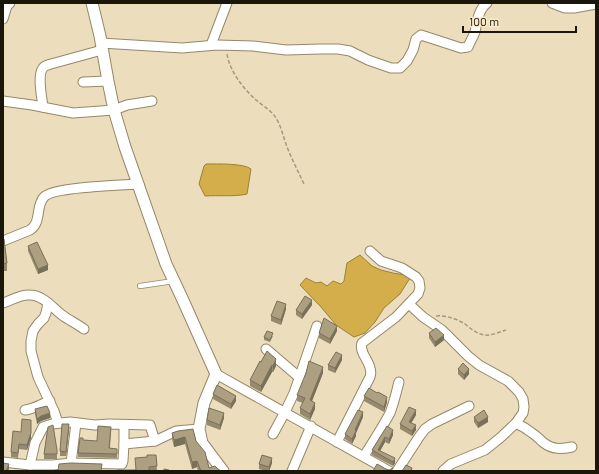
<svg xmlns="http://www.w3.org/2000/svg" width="599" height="474" viewBox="0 0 599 474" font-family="Barlow,sans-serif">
<rect width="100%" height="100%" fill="#ecdebc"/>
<g fill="#d3ae4b" stroke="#9c8038">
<path d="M206 164C216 164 244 163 251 169L247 194C234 197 219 195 205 196L199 184 204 166Z"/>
<polygon points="360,255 372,266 381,270 393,273 405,275 410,278 400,294 384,308 375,322 365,333 354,337 336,325 321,307 300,285 306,278 316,283 321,282 327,286 333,281 341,284 344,281 347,263"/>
</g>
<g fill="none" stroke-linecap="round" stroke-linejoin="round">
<defs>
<polyline id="service" points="140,286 174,281"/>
<g id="minor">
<polyline points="552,3 565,8 574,8 596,4"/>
<polyline points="3,19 7,6 10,3"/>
<path d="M101 43 182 48 217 45 253 46 286 50 321 49H338L350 51 368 60 391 68H400L407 61 413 50 416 39 421 35 461 48 468 47C470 42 473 37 475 32 477 22 478 10 487 3"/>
<polyline points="211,45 227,3"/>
<polyline points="83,82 108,81"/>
<polyline points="3,101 32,105 73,113 114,110 127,105 152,101"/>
<path d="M43 107C42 98 37 75 43 68 45 65 48 65 51 64L102 50"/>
<path d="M3 241 30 230C42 222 35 207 44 197 52 187 123 185 139 184"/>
<path d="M3 303C12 300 21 294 30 295 43 295 53 308 62 315 69 320 77 324 84 329"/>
<polyline points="48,303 46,313 44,318 38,324 33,331 31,341 31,351 38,377 54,411 58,423"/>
<polyline points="409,304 423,317 442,330 468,356 479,365 508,381 519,392 523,399 524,407 523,413 516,423 500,438 485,450 451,464 443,471"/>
<polyline points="266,349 300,378"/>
<polyline points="216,374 389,471"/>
<path d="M25 410C34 409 41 404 50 401"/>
<polyline points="76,423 71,463 122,464 123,461 124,444"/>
<path d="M516 423C522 426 527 429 532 433 537 436 540 440 544 443 553 450 562 449 572 447"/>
<polyline points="124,425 124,444 155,441"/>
<polyline points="273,434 285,412 294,393 317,326"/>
<path d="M337 442 370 377C371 374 371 371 370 368 368 359 359 352 362 343L396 317 418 294 420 288 419 281 416 277 402 268 381 261 370 251"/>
<path d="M364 456C373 442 382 428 390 413 394 403 396 393 399 382"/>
<polyline points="3,462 30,465 35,443 43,427 52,424 70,422 95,425 109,424 150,425 155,441 176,431 199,429"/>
<polyline points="30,465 53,465 71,463"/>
<polyline points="292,471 311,426"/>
<polyline points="397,471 419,437 425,429 432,424 469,406"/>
</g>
<polyline id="tertiary" points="92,3 100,36 108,81 114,110 125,147 166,264 182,298 216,374 204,403 199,429 202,443 223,471"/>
</defs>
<use href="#service" stroke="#958869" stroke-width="6"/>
<use href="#minor" stroke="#958869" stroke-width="11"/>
<use href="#tertiary" stroke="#958869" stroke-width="13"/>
<g stroke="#a4997e" stroke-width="1.5" stroke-dasharray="4 2" stroke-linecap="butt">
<path d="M227 54C230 72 243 88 256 100 263 106 272 111 276 118 281 126 283 136 286 144 291 158 298 171 304 184"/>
<path d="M436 316C446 315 457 319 465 324 471 329 477 334 485 335 491 336 499 332 506 330"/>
</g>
<use href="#service" stroke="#fff" stroke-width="4.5"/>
<use href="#minor" stroke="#fff" stroke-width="9"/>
<use href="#tertiary" stroke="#fff" stroke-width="11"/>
</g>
<g fill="#958a6e">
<polygon points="3,239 7,263 7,271 3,271"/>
<polygon points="28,246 48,270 38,274 28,251"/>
<polygon points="312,305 302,319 296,315 296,310"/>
<polygon points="286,309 281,325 271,321 271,316"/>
<polygon points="337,331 330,344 319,338 319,333"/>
<polygon points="429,333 444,340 435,347 429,338"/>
<polygon points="273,336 270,342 264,340 264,337"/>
<polygon points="342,360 335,373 328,370 328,365"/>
<polygon points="260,361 276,366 273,372 272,372 261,392 250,386 250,380"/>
<polygon points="458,369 469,374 464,380 458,374"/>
<polygon points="323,373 312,401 315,409 310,420 300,414 300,408 303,403 297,401 297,395"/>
<polygon points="213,394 236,401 231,409 213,399"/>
<polygon points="364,396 387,402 384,412 364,401"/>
<polygon points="35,409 50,418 41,421 37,424 35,414"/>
<polygon points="416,415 411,423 416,430 412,436 400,429 400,424"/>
<polygon points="363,417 356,433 356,436 352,444 345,439 345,434"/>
<polygon points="474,417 488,422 478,428 474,422"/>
<polygon points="224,418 220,430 207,425 207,420"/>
<polygon points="387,426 393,435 389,444 385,442 380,451 395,463 393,466 372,455 372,450"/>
<polygon points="48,427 57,455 57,459 44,459 44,454"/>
<polygon points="69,428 66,456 60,456 60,451"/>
<polygon points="111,431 110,448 117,449 117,458 78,457 78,453 83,440 97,441"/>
<polygon points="21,432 31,438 27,450 19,449 18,458 11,457 11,452"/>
<polygon points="172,433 196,441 209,468 218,469 221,471 198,471 197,467 192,469 185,444 174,447 172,439"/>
<polygon points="156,455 157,471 117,471 135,470 147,457"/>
<polygon points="272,463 269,471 266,471 259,469 259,464"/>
</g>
<g fill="#79705a">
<polygon points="48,265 48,270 38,274 38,269"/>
<polygon points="312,300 312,305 302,319 302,314"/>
<polygon points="286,304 286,309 281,325 281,320"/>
<polygon points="337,326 337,331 330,344 330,339"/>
<polygon points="444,335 444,340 435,347 435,342"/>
<polygon points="342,355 342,360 335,373 335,368"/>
<polygon points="276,359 276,366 273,372 273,366"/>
<polygon points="272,365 272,372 261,392 261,386"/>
<polygon points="323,367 323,373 310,406 310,400"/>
<polygon points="469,369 469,374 464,380 464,375"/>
<polygon points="236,396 236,401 231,409 231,404"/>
<polygon points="387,397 387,402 384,412 384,407"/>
<polygon points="315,403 315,409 310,420 310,414"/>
<polygon points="416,410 416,415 409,427 409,422"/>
<polygon points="363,412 363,417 356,433 356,436 352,444 352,439 355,430"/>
<polygon points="50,413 50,418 41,421 37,424 37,419 41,416"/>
<polygon points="224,413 224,418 220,430 220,425"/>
<polygon points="488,417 488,422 478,428 478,423"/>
<polygon points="31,420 31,438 27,450 27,445"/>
<polygon points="69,424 69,428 66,456 66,452"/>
<polygon points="416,425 416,430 412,436 412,431"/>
<polygon points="393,430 393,435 389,444 389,439"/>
<polygon points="185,437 185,444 174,447 174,440"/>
<polygon points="385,437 385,442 379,453 378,450"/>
<polygon points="272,458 272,463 269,471 269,467"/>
<polygon points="395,458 395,463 393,466 393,462"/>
<polygon points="197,461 197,467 192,469 192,462"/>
<polygon points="9,464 9,469 8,471 6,471"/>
</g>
<g fill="#ada080" stroke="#79705a">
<polygon points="3,239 4,239 7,263 3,264"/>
<polygon points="37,242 48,265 38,269 28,246"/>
<polygon points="305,296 312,300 302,314 296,310"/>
<polygon points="277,301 286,304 281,320 271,316"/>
<polygon points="324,318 337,326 330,339 319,333"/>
<polygon points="436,328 444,335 435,342 429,333"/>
<polygon points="267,331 273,333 270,340 264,337"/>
<polygon points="267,351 276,359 273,366 272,365 261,386 250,380 260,361 261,362"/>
<polygon points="336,352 342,355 335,368 328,365"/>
<polygon points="309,361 323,367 310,400 315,403 310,414 300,408 305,398 297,395 306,373"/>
<polygon points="463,363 469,369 464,375 458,369"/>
<polygon points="217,385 236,396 231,404 213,394"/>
<polygon points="369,388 377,393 378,392 387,397 384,407 364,396"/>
<polygon points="47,406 50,413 41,416 37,419 35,409"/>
<polygon points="409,407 416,410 409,422 416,425 412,431 400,424"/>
<polygon points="209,408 224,413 220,425 207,420"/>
<polygon points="358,410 363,412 355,430 356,431 352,439 345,434"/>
<polygon points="484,410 488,417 478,423 474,417"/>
<polygon points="22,419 31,420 31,433 27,445 19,444 18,453 11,452 13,431 21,432"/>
<polygon points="62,424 69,424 66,452 60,451"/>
<polygon points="53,425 57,450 57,454 44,454 48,427"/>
<polygon points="98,426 111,427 109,448 117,449 117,454 78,453 80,438 83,438 83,440 97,441"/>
<polygon points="387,426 393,430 389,439 385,437 378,450 395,458 393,462 372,450"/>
<polygon points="193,429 196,441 205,452 209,468 215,466 218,469 221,471 201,471 197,461 192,462 185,437 174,440 172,433 178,431"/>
<polygon points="147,455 156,455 157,466 149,467 149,471 117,471 117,470 136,470 135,458 147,457"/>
<polygon points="262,455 272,458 269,467 259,464"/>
<polygon points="3,463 9,464 6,471 3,471"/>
<polygon points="71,463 102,464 101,471 58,471 59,464"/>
<polygon points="377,464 386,469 389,470 393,468 391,471 373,471"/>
<polygon points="406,465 412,468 411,471 402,471"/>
<polygon points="164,469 169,470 169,471 164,471"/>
</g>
<rect width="599" height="474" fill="none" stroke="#1b160a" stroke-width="8"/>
<path d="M463 26v6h113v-6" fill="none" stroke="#1b160a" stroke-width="2"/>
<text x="469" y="26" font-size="12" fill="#1b160a" stroke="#f9ebc9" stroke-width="3" paint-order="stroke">100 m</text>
</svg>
